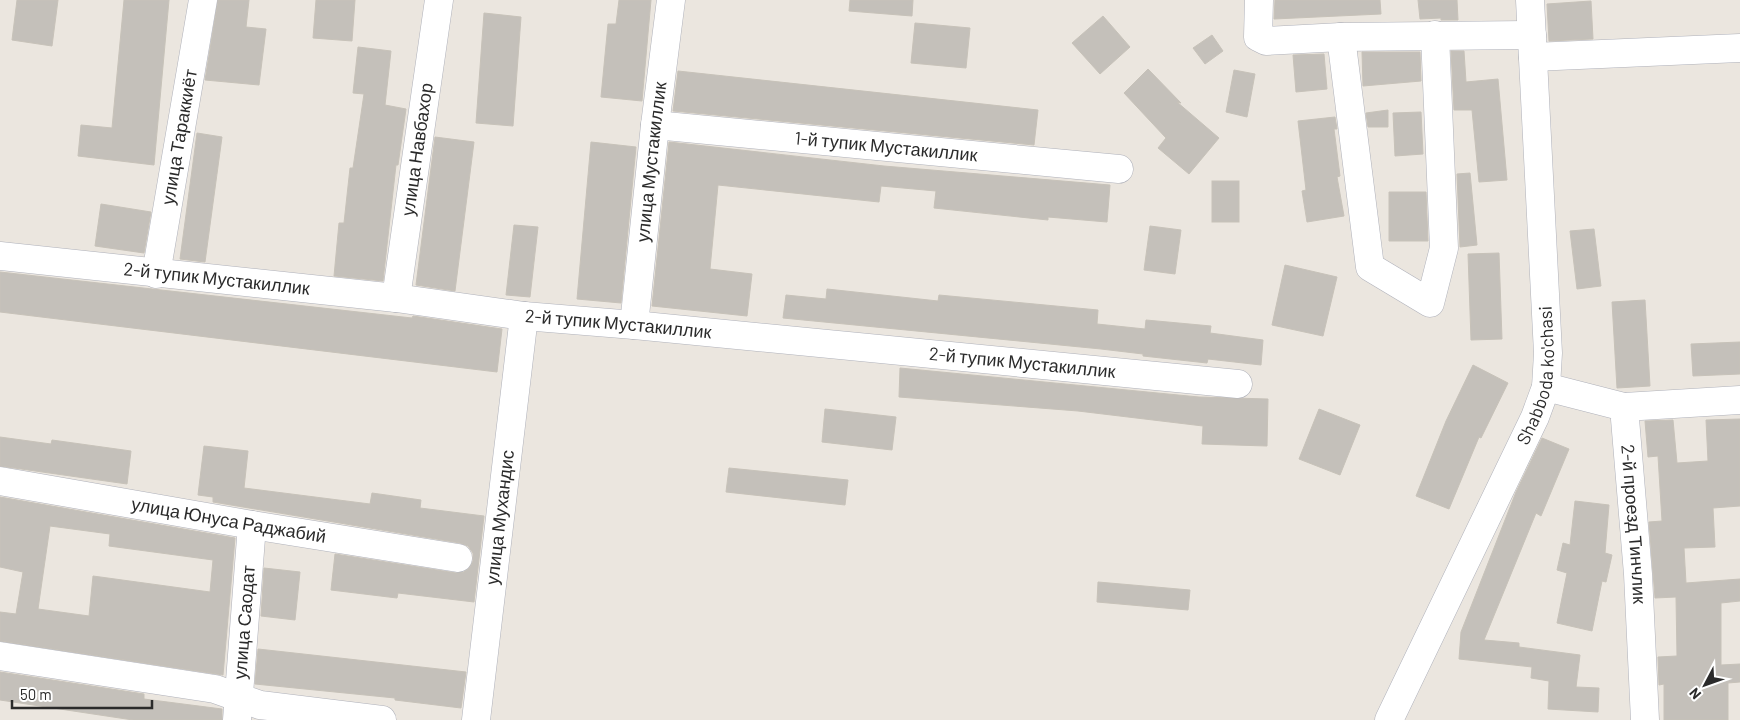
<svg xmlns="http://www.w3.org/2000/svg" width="1740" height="720" viewBox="0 0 1740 720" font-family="Barlow,sans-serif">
<rect width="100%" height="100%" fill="#ebe6df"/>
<g fill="#c4c0ba" stroke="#c7c2b9" fill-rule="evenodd">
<polygon points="17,0 58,0 52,46 12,40"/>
<polygon points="124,0 169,0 154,165 78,156 81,125 112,128"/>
<polygon points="218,0 249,0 246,27 266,29 259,85 205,80"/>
<polygon points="316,0 355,0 352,41 313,38"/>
<polygon points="619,0 651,0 642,101 601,97 608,24 616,24"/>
<polygon points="850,0 913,0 912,16 849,11"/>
<polygon points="1275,0 1380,0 1381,14 1274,19"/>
<polygon points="1418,0 1457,0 1458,20 1441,20 1441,18 1420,19"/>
<polygon points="1591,1 1593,39 1549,41 1547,4"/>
<polygon points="484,13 521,17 513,126 476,123"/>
<polygon points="1103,16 1130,47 1100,74 1072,43"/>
<polygon points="915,23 970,28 966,68 911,63"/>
<polygon points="1212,35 1223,51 1205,64 1193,48"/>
<polygon points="358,47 391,51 385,105 406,109 398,165 396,165 383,281 334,276 339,223 344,223 350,168 353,168 364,94 353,93"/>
<polygon points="1451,51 1464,51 1466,82 1498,79 1507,180 1479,182 1472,110 1454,110"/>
<polygon points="1362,52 1420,52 1421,81 1363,86"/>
<polygon points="1324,54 1327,89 1296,92 1293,55"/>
<polygon points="1148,69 1181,103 1177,102 1219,138 1189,174 1158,148 1166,138 1124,93"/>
<polygon points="1234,70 1255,74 1247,117 1226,112"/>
<polygon points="678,71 1038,110 1034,145 673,111"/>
<polygon points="1388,110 1388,127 1368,127 1366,113"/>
<polygon points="1421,112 1423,154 1395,156 1393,113"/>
<polygon points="1335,117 1337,129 1334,129 1340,176 1337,177 1344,216 1307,222 1302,191 1306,190 1298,121"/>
<polygon points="197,133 222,137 205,262 180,259"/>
<polygon points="435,137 474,142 455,291 416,285"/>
<polygon points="591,142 636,147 621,303 577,299"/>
<polygon points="669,142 884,166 1110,185 1107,222 1048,217 1048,220 934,208 936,191 881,186 879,202 718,185 710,269 752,274 747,316 652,306"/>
<polygon points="1470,173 1477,245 1460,247 1457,174"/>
<rect x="1212" y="181" width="27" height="41"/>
<polygon points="1389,192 1426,192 1428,241 1389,241"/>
<polygon points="101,204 151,212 144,253 95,246"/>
<polygon points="514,225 538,227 530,297 506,295"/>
<polygon points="1150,226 1181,230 1175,274 1144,270"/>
<polygon points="1594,229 1601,286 1577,289 1570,231"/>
<polygon points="1499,253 1502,339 1471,340 1468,254"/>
<polygon points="1285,265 1337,277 1323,336 1272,325"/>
<polygon points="0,272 412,318 413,316 502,329 497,372 0,312"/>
<polygon points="827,289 938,301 939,295 1098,310 1097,324 1145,329 1146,320 1211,326 1210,333 1263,340 1261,365 1208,359 1207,363 1143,356 1143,354 1101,349 783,318 786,295 826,299"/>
<polygon points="1645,300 1650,386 1617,388 1612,302"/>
<polygon points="1740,342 1740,374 1693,376 1691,344"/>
<polygon points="1473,365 1508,383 1481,438 1479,437 1449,509 1416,496 1446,421"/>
<polygon points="900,368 1199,397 1268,399 1267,446 1202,444 1203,426 1078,411 899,397"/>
<polygon points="825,409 896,417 892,450 822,442"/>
<polygon points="1319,409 1360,425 1340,475 1299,459"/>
<polygon points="1740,419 1740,506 1713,508 1715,547 1684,548 1686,583 1740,579 1740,601 1721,603 1721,665 1740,664 1740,682 1728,683 1728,720 1664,720 1664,684 1659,685 1658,657 1677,656 1676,597 1655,598 1649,522 1662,521 1658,456 1648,457 1645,421 1673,420 1677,463 1708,461 1706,420"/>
<polygon points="0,437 51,444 52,440 131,451 127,484 0,466"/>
<polygon points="1542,438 1569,449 1541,516 1536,513 1484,640 1519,643 1519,647 1580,655 1576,687 1599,688 1598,712 1548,709 1549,681 1531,678 1532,667 1459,659 1461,632 1516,492"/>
<polygon points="204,446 248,451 244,488 370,504 372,493 421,500 420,508 484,516 474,602 398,593 397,598 331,590 335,554 456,573 464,572 470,567 473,561 473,553 468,546 460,543 213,502 213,497 198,495"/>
<polygon points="729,468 848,480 845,505 726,492"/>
<path d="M0 497 235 538 223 675 0 641V612L16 614 23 572 0 567ZM50 526 110 534 109 546 213 560 210 592 93 576 89 616 38 609Z"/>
<polygon points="1575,501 1609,505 1605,553 1612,555 1606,582 1602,581 1592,631 1557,623 1567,573 1557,570 1563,543 1570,545"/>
<polygon points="264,568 300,572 295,620 261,616"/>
<polygon points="1098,582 1190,590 1188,610 1097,602"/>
<polygon points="258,649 466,672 461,708 395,700 395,698 255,684"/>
<polygon points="0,672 144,694 144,699 222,709 222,720 133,720 0,700"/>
</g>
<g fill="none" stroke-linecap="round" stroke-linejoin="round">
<defs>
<g id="minor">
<polyline points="1259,0 1258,37 1266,41 1341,37 1532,35"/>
<polyline points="1341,37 1370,267 1430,303 1444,248 1435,35"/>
<polyline points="1533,57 1740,48"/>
<path id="s1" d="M655 125 1119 169"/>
<path id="s2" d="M0 256 396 298 524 316 634 325 1238 384"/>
<path id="s3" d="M156 274 203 0"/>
<path id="s4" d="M396 298 439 0"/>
<path id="s5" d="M634 325 655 125 671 0"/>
<path id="s6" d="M1546 387 1624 407 1638 574 1645 720"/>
<polyline points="1624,407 1740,400"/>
<path id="s7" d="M0 481 252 525 458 558"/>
<polyline points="0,656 215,689 260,705 382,720"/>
<path id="s8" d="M237 720 252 525"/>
<path id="s9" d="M476 720 524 316"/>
<path id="s10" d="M1389 720 1535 417 1546 387 1548 353 1530 0"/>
</g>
</defs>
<use href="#minor" stroke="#afb1ba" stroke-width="29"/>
<use href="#minor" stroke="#fff" stroke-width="28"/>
</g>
<g text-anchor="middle" stroke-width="4" stroke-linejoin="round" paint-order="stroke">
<g font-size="18" fill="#2b2b2b" stroke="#fff">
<text dy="6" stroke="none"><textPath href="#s3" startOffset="139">улица Тараккиёт</textPath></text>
<text dy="6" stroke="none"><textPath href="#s1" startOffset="232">1-й тупик Мустакиллик</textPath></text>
<text dy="6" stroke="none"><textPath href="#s4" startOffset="150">улица Навбахор</textPath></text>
<text dy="6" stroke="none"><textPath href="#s5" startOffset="164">улица Мустакиллик</textPath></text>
<text dy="6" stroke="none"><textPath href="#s2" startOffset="218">2-й тупик Мустакиллик</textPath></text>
<text dy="6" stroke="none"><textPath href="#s2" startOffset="622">2-й тупик Мустакиллик</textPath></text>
<text dy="6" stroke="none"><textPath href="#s2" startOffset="1028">2-й тупик Мустакиллик</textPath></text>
<text dy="6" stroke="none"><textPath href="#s10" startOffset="378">Shabboda ko'chasi</textPath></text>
<text dy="6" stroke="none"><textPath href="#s9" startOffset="204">улица Мухандис</textPath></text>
<text dy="6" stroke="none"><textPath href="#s7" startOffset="232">улица Юнуса Раджабий</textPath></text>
<text dy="6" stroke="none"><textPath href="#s6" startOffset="198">2-й проезд Тинчлик</textPath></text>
<text dy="6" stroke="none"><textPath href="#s8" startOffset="98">улица Саодат</textPath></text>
</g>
</g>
<g transform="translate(1705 685) rotate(229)" stroke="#ffffff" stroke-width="4" paint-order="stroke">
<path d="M0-4L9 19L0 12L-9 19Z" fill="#2b2b2b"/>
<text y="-8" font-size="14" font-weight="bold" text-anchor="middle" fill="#2b2b2b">N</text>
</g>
<path d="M12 700v8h140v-8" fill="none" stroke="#2b2b2b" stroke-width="2.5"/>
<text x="20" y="700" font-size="15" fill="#2b2b2b" stroke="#ffffff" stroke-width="4" paint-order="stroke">50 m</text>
</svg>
